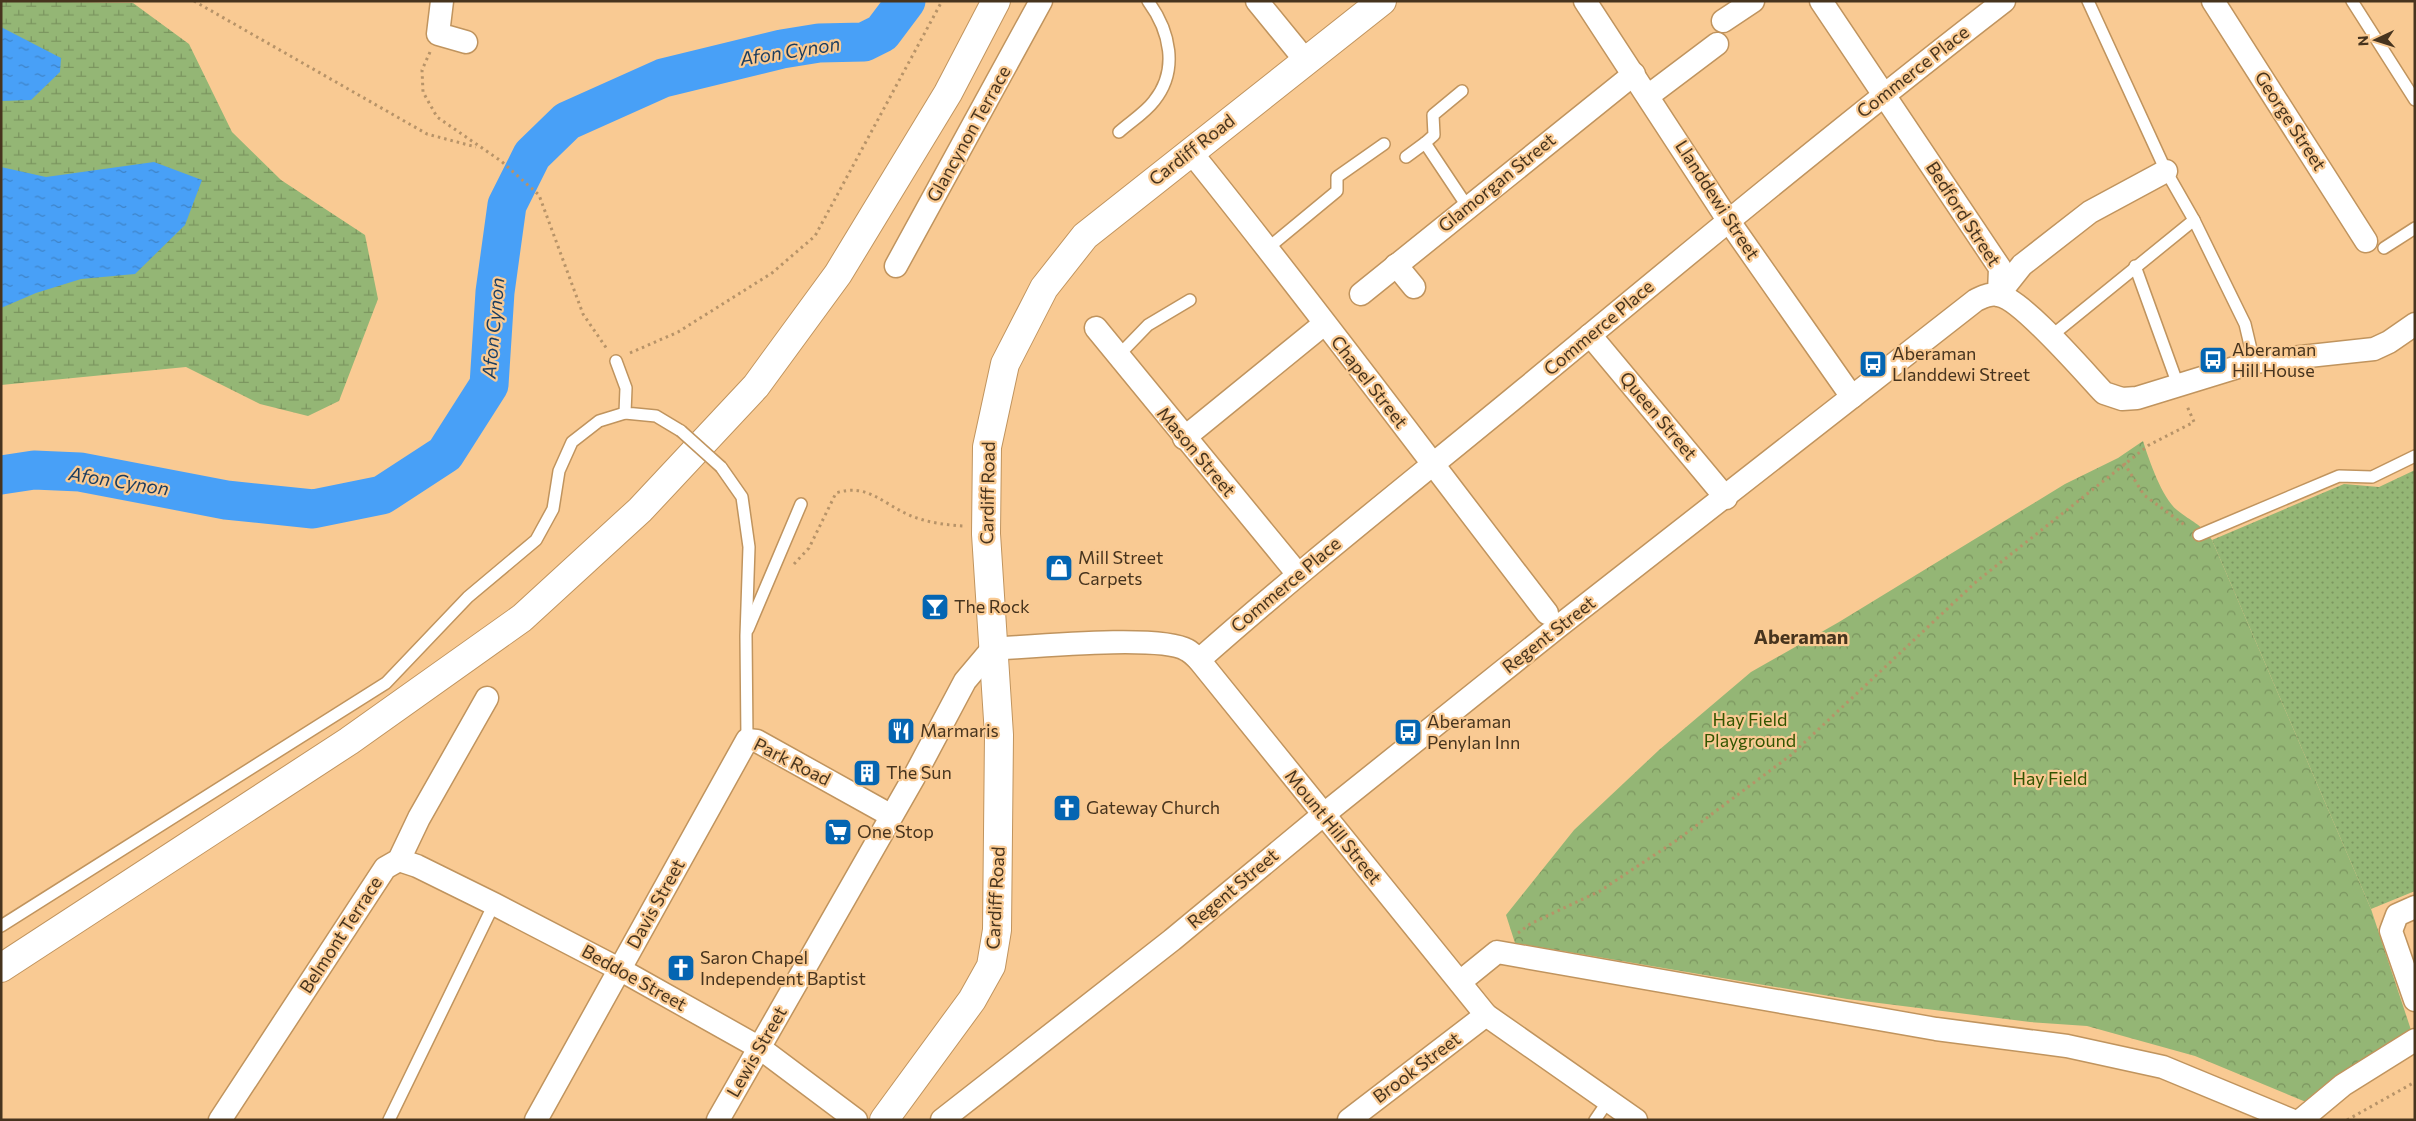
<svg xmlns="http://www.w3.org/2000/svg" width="2416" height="1121" viewBox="0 0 2416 1121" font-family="Commissioner,sans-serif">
<defs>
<pattern id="grass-dots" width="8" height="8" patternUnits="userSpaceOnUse" patternTransform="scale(1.25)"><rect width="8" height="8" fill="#94b675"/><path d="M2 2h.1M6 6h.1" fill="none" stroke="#7b955f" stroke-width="1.8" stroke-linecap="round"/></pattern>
<pattern id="forest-crowns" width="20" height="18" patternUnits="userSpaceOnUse" patternTransform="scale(1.25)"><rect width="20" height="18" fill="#94b675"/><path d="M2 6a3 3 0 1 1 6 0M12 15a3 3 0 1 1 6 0" fill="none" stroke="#7b955f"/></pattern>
<pattern id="wetland-marsh" width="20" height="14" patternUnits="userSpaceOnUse" patternTransform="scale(1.25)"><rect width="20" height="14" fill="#94b675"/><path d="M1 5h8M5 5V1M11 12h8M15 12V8" fill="none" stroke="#7b955f"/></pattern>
<pattern id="water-ripples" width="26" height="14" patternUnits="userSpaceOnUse" patternTransform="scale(1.25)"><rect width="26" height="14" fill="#48a0f7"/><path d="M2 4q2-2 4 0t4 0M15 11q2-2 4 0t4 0" fill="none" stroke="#3e83c7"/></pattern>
</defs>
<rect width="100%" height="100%" fill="#f9ca93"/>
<polygon fill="url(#grass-dots)" points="2415,470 2415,891 2371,909 2212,540 2344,484 2379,487"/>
<path fill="url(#forest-crowns)" d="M2143 441C2149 460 2162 498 2177 510 2193 523 2199 522 2212 540L2371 909 2412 1033 2306 1102 2195 1056 2087 1026 2030 1022 1847 999 1515 943 1506 915 1574 830 1659 750 1751 672 1839 622 2065 484 2118 458Z"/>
<polygon fill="url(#wetland-marsh)" points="1,1 133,3 189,44 232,132 281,180 365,235 378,299 339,401 308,416 260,404 186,367 1,385"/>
<g fill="url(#water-ripples)">
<polygon points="1,27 61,58 60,72 31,100 1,101"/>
<polygon points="154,162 202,180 185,225 135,274 81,279 36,293 1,308 1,167 46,177"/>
</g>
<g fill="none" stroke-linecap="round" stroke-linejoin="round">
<polyline stroke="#48a0f7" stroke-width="39" points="1,475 34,470 80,472 226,500 313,509 382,495 445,454 489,385 495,292 507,205 532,155 567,121 663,78 782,49 819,43 864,42 882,33 906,1"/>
<defs>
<g id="service">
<polyline points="2088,1 2166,171 2194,220 2245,324 2254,362"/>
<polyline points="2352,1 2415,100"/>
<path d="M1119 132C1130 122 1145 113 1154 101 1179 70 1170 31 1148 1"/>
<polyline points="1425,143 1434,135 1433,115 1462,91"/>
<polyline points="1406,157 1425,143 1467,206"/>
<polyline points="1268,248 1337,191 1337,177 1384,144"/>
<polyline points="2384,248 2415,228"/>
<polyline points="2135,266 2178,385"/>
<polyline points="2050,337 2194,220"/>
<polyline points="1118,356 1148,325 1190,300"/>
<polyline points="616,361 626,388 625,413 656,416 681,431"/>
<polyline points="721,467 742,497 749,547 746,636 747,740"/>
<polyline points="2199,535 2339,476 2372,477 2415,456"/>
<polyline points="748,629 801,504"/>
<polyline points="1,926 386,683 468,597 536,540 553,509 559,471 572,442 599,421 625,413"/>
<polyline points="389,1120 494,904"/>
<polyline points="1595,1120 1608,1101"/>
</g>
<g id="minor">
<polyline points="442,1 438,34 466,42"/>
<polyline points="1257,1 1306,61"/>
<polyline points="1585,1 1728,220 1852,397"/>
<polyline points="1821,1 2000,268 1999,294"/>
<polyline points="2213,1 2366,241"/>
<polyline points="1723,21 1753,1"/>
<polyline points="1648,96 1717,44"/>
<path d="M1190 151C1312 302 1428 459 1547 613"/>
<polyline points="1396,265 1414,287"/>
<polyline points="896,266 1041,1"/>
<polyline points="1361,294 1634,74"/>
<polyline points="1999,294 2022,265 2090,212 2166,171"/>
<polyline points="1096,328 1297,573"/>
<polyline points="1590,335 1726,498"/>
<polyline points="1184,438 1324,324"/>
<path d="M1199 660C1305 566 1416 479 1525 389 1683 258 1841 127 2004 1"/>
<polyline points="399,860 417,866 494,904 621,970 760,1048 856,1120"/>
<polyline points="2415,907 2397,915 2391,931 2415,1000"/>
<polyline points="1460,982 1497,952 1936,1029 2067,1046 2163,1067 2291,1120"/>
<polyline points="220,1120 385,868 399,860 419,818 487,698"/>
<polyline points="536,1120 747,740 757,741 890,815"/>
<path d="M718 1120 914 777 965 681 992 649C1029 647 1160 634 1187 650 1191 652 1195 656 1199 660L1486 1015 1636 1120"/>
<path d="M942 1120 1172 940 1323 815 1559 626 1976 300C1983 297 1990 293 1998 295 2021 298 2085 373 2104 393L2122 399 2137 398 2254 362 2374 349 2389 342 2415 324"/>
<polyline points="1349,1120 1486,1015"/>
<polyline points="2301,1120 2343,1085 2415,1040"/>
</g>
<polyline id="secondary" points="884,1120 972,1000 991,966 997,930 999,735 986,534 987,447 1005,364 1044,288 1085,236 1382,1"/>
<polyline id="primary" points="1,968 349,741 522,618 640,510 756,386 838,274 948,93 996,1"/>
</defs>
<use href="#service" stroke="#c0945e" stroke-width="14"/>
<use href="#minor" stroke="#c0945e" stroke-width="25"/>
<use href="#secondary" stroke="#c0945e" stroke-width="30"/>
<use href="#primary" stroke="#c0945e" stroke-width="30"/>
<g stroke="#b79368" stroke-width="3" stroke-dasharray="2.5 4" stroke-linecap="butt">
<polyline points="194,1 427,134 476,147"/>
<polyline points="430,52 422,70 423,92 437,117 501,161 539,195 583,314 607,349"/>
<polyline points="630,353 678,332 772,273 815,236 942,1"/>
<polyline points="2124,463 2144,495 2186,526"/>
<path d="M794 564 809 548 836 493C867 483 882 503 909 515 925 522 945 525 963 526"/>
<polyline points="1518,933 1530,924 1600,891 1677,840 1791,755 1977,581 2149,445 2194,422 2187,406"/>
<polyline points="2347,1120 2415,1082"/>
</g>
<use href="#service" stroke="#fff" stroke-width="11"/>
<use href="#minor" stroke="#fff" stroke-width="22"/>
<use href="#secondary" stroke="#fff" stroke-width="28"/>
<use href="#primary" stroke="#fff" stroke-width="28"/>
<defs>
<polyline id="service-bridge" points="681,431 721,467"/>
</defs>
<use href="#service-bridge" stroke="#c0945e" stroke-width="14" stroke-linecap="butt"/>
<use href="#service-bridge" stroke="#fff" stroke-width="11"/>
</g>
<defs>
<symbol id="bus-square" viewBox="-11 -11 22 22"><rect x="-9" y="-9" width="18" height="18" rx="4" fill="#0465b2" stroke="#f9ca93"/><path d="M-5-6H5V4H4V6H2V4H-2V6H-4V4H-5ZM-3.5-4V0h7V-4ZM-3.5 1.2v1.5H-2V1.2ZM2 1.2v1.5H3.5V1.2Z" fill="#fff"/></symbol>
<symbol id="shop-square" viewBox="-11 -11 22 22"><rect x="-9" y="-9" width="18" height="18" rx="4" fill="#0465b2" stroke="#f9ca93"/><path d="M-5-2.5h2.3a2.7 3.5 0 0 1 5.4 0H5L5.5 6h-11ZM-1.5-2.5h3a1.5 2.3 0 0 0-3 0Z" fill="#fff"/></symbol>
<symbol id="bar-square" viewBox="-11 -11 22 22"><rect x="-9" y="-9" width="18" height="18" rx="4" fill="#0465b2" stroke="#f9ca93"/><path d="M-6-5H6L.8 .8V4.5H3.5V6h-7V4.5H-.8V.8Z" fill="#fff"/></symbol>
<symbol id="restaurant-square" viewBox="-11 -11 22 22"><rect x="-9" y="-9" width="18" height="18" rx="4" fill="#0465b2" stroke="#f9ca93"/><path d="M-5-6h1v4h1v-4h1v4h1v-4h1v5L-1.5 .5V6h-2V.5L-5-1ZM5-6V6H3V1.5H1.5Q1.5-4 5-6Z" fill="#fff"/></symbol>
<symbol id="building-square" viewBox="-11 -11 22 22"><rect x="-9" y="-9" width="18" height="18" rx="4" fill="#0465b2" stroke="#f9ca93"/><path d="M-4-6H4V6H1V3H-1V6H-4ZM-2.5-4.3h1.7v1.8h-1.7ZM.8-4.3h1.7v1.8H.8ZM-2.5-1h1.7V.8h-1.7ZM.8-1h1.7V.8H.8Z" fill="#fff"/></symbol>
<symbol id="church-square" viewBox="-11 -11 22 22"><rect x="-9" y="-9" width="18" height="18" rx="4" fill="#0465b2" stroke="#f9ca93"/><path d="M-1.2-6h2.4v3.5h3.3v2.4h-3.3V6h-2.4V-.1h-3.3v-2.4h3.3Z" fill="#fff"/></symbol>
<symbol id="supermarket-square" viewBox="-11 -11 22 22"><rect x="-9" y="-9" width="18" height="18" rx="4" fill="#0465b2" stroke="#f9ca93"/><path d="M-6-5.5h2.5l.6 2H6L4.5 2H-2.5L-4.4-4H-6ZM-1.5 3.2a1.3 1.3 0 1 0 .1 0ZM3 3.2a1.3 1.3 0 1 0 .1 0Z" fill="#fff"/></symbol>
</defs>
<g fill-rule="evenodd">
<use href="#bus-square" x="2197" y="344" width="32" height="32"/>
<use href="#bus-square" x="1857" y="348" width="32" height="32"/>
<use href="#shop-square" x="1043" y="552" width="32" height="32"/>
<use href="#bar-square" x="919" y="591" width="32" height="32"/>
<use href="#restaurant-square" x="885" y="715" width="32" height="32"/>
<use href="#bus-square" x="1392" y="716" width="32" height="32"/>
<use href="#building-square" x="851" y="757" width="32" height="32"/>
<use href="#church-square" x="1051" y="792" width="32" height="32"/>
<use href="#supermarket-square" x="822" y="816" width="32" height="32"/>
<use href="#church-square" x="665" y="952" width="32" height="32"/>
</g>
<g text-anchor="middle" stroke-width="4.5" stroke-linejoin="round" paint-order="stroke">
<g font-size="18" fill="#47341e" stroke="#f9ca93">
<text transform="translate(1913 72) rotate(-38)" y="6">Commerce Place</text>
<text transform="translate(2290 121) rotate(57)" y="6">George Street</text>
<text transform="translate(969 134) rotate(-61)" y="6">Glancynon Terrace</text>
<text transform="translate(1192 150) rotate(-38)" y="6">Cardiff Road</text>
<text transform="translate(1497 183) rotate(-39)" y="6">Glamorgan Street</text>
<text transform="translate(1717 200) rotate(57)" y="6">Llanddewi Street</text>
<text transform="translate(1963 214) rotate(57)" y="6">Bedford Street</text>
<text transform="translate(1599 328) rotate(-40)" y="6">Commerce Place</text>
<text transform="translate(1369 382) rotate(52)" y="6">Chapel Street</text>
<text transform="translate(1658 416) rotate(50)" y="6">Queen Street</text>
<text transform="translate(1196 452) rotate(50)" y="6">Mason Street</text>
<text transform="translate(988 493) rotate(-89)" y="6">Cardiff Road</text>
<text transform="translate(1286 585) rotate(-40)" y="6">Commerce Place</text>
<text transform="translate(1549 635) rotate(-38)" y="6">Regent Street</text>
<text transform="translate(792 762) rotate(27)" y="6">Park Road</text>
<text transform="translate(1333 827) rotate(51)" y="6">Mount Hill Street</text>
<text transform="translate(1233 889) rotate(-40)" y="6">Regent Street</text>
<text transform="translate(996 898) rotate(-87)" y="6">Cardiff Road</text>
<text transform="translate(656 904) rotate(-61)" y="6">Davis Street</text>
<text transform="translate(341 935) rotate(-57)" y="6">Belmont Terrace</text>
<text transform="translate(634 978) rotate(29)" y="6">Beddoe Street</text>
<text transform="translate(757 1052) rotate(-60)" y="6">Lewis Street</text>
<text transform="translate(1417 1068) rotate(-37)" y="6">Brook Street</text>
</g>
<g font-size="18" fill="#47341e" stroke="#f9ca93" text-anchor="start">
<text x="2232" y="356">Aberaman<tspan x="2232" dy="21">Hill House</tspan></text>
<text x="1892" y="360">Aberaman<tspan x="1892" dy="21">Llanddewi Street</tspan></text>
<text x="1078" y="564">Mill Street<tspan x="1078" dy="21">Carpets</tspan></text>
<text x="954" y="613">The Rock</text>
<text x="1427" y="728">Aberaman<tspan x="1427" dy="21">Penylan Inn</tspan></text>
<text x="920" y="737">Marmaris</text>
<text x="886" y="779">The Sun</text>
<text x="1086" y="814">Gateway Church</text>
<text x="857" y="838">One Stop</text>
<text x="700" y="964">Saron Chapel<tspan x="700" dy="21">Independent Baptist</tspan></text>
</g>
<g font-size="18" fill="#325400" stroke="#f9ca93">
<text x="1750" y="726">Hay Field<tspan x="1750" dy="21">Playground</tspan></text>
<text x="2050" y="785">Hay Field</text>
</g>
<g font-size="19" font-style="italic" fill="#1a3c5f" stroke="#f9ca93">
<text transform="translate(790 51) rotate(-9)" y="7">Afon Cynon</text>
<text transform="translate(493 328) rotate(-85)" y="7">Afon Cynon</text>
<text transform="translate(119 481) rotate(9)" y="7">Afon Cynon</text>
</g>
<g font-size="20" font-weight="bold" fill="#47341e" stroke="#f9ca93">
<text x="1801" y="644">Aberaman</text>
</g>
</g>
<rect width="2416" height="1121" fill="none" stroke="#47341e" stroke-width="5"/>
<g transform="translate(2376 40) rotate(266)" stroke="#f9ca93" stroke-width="4" paint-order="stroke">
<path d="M0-4L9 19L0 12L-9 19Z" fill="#47341e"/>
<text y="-8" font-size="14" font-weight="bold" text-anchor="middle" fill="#47341e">N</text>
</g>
</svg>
